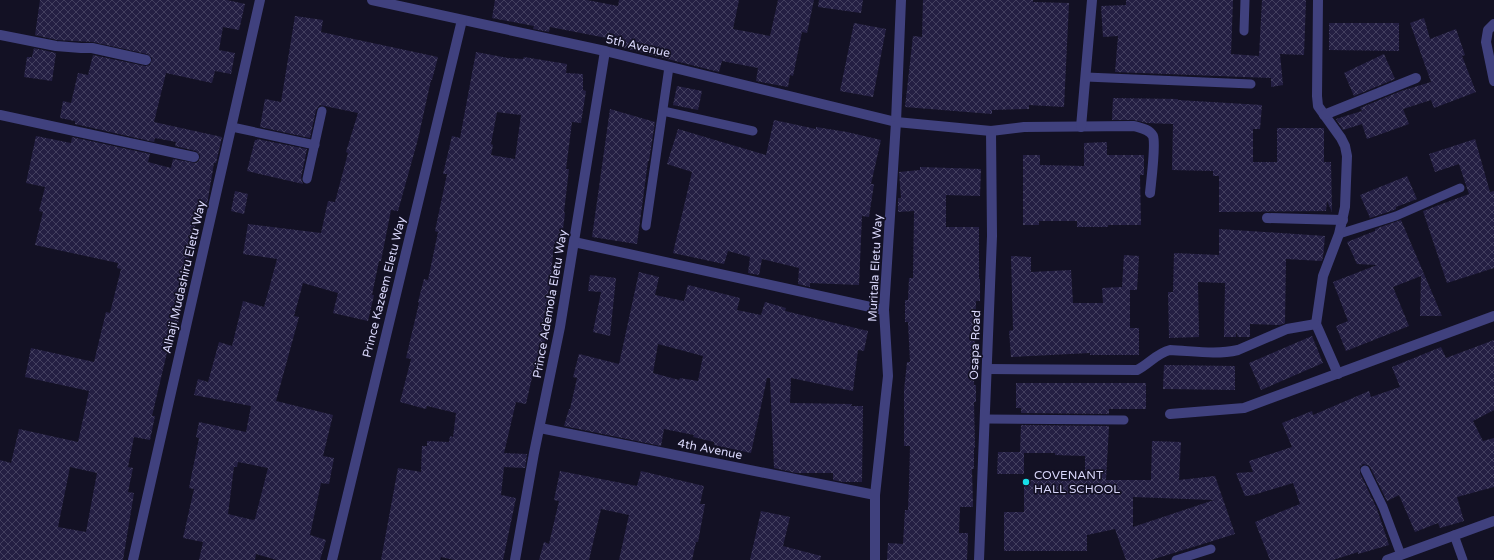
<svg xmlns="http://www.w3.org/2000/svg" width="1494" height="560" viewBox="0 0 1494 560" font-family="'Varela Round',sans-serif">
<defs>
<pattern id="building-cross-hatch" width="8" height="8" patternUnits="userSpaceOnUse"><rect width="8" height="8" fill="#241f43"/><path d="M0 0l8 8M0 8l8-8" fill="none" stroke="#433f5f"/></pattern>
</defs>
<rect width="100%" height="100%" fill="#131124"/>
<g fill="url(#building-cross-hatch)" fill-rule="evenodd">
<path d="M40 0H227L245 4 239 30 223 27 219 50 235 53 231 74 215 71 212 83 166 73 154 122 222 137 216 163H214L207 205H201L187 257H189L182 292 186 293 178 324 174 323 152 416H155L150 440 134 437 128 467 133 468 128 492 134 493 123 560H0V460L11 463 19 429 78 442 89 391 25 377 31 348 94 362 106 312 110 313 121 269 117 268 118 263 35 245 43 212 39 211 45 187 26 183 36 136 71 143 72 137 150 154 148 162 171 168 173 159 196 163 199 161 200 155 196 151 175 146 176 142 155 138 154 142 75 124V121L60 118 63 101 71 103 78 73 88 75 93 55 145 66 150 65 152 58 147 54 93 42 57 40 35 35ZM70 467 97 473 86 532 58 527Z"/>
<polygon points="495,0 587,0 618,6 619,0 739,0 733,29 770,36 778,0 814,0 807,33 802,32 793,76 790,75 788,87 756,81 758,68 722,61 719,72 616,46 617,40 550,27 549,32 533,29 534,26 492,18"/>
<polygon points="819,0 863,0 861,13 818,7"/>
<polygon points="923,0 1033,0 1033,2 1069,3 1064,107 1029,105 1029,109 992,110 992,114 905,107 913,36 922,37"/>
<polygon points="1126,0 1233,0 1231,54 1259,56 1262,0 1306,0 1304,55 1280,54 1283,85 1271,87 1271,78 1115,72 1118,36 1103,37 1101,6 1126,5"/>
<path d="M295 16 323 20 321 32 438 57 432 80H431L418 139 398 211 391 210 381 261H379L372 295H374L368 321 333 313 338 293 303 283 294 316 299 317 276 401 333 415 323 456 334 458 329 484 321 483 310 535 326 540 320 560H277L256 554 255 560H199L203 542 183 538 194 489 189 488 199 438 196 437 199 422 246 432 251 406 194 395 198 379 208 382 219 342 232 346 243 301 264 307 277 259 243 254 248 224 321 233 328 201 335 202 348 153 346 152 358 113 320 105 316 110 310 138 260 127 265 99 281 102ZM238 462 268 468 255 519 253 520 228 514 234 467H237Z"/>
<polygon points="1424,18 1430,39 1456,29 1465,55 1462,56 1476,92 1434,108 1431,100 1403,109 1409,124 1367,139 1362,124 1343,130 1336,119 1362,111 1360,108 1401,91 1431,82 1410,23"/>
<polygon points="854,23 886,29 873,97 840,91"/>
<polygon points="1329,23 1399,23 1399,51 1329,50"/>
<polygon points="34,48 56,53 52,81 24,77 27,57 32,57"/>
<path d="M476 52 508 58 523 59 524 57 567 64 566 73 583 74V90L586 91 581 123 572 122 566 169H569L564 212 565 213 561 245 554 244 550 286 543 336 546 337 541 365 535 364 526 404 516 402 504 453 527 454 525 468 504 467 501 495 516 498 503 560H454L441 557 440 560H381L398 468 421 472 422 446H427V441L449 442 450 436 453 437 456 413 427 406 426 409 400 402 411 359 406 358 419 303 418 302 424 279 428 280 438 232 435 231 447 174H443L452 136 460 138ZM497 112 521 115 515 159 491 155 493 145 491 144Z"/>
<polygon points="1384,54 1395,79 1354,96 1344,73"/>
<polygon points="677,86 702,91 698,110 673,105"/>
<polygon points="1113,98 1178,99 1178,100 1262,105 1260,129 1253,129 1253,162 1277,162 1277,128 1324,128 1324,162 1331,162 1332,212 1327,201 1326,211 1219,212 1219,176 1213,176 1213,171 1172,170 1173,124 1147,123 1134,120 1112,120"/>
<polygon points="610,109 655,122 649,161 648,161 637,244 592,237"/>
<polygon points="774,120 816,129 816,127 847,132 881,140 871,184 874,184 869,217 862,216 859,285 810,283 810,287 798,284 799,268 762,259 759,275 748,273 750,257 728,251 724,264 673,253 692,172 667,164 678,129 766,155"/>
<polygon points="257,139 307,149 301,178 303,184 247,171 255,140 257,140"/>
<polygon points="1475,139 1490,192 1494,191 1494,268 1447,283 1423,211 1469,194 1459,164 1435,172 1429,154"/>
<polygon points="1107,142 1107,155 1144,155 1144,175 1140,175 1141,225 1108,225 1108,227 1077,227 1077,221 1039,221 1039,225 1023,225 1023,155 1040,155 1040,165 1084,166 1084,143"/>
<polygon points="920,167 981,169 980,196 946,195 946,227 979,227 979,279 980,279 980,301 976,301 974,385 976,385 976,402 974,402 975,448 974,448 974,469 972,469 973,507 960,507 959,533 968,533 967,560 887,560 888,543 903,544 905,510 908,510 909,484 910,446 904,446 904,390 907,362 910,362 908,322 905,322 905,300 908,300 909,278 913,278 914,211 898,212 898,198 901,198 899,172 920,170"/>
<polygon points="1407,176 1417,199 1396,207 1396,209 1394,210 1370,218 1360,195"/>
<polygon points="235,191 248,194 244,214 231,211"/>
<polygon points="1401,220 1442,316 1420,316 1421,276 1393,287 1409,326 1346,351 1336,326 1348,321 1333,282 1377,265 1357,264 1347,242 1375,231 1375,229"/>
<polygon points="1219,229 1325,236 1323,257 1322,261 1286,259 1285,323 1280,325 1250,324 1250,337 1238,337 1236,332 1236,337 1224,337 1225,283 1198,282 1199,337 1169,338 1168,292 1173,292 1174,253 1219,255"/>
<polygon points="1124,255 1139,256 1137,290 1130,290 1130,328 1139,328 1139,355 1090,355 1090,353 1011,357 1009,331 1013,330 1011,256 1031,257 1031,272 1071,270 1073,303 1103,303 1102,288 1122,287"/>
<path d="M639 272 659 277 655 295 684 301 688 285 740 298 737 310 761 315 765 302 786 308 785 311 868 331 864 351 858 350 853 391 791 378 790 403 852 404 851 406H863L862 482H843L833 480V473H796L774 468 770 378H767L751 453 714 445V442L693 437 694 435 664 429 661 446 564 426 569 409H570L577 378 573 377 579 354 619 364ZM658 344 703 356 698 381 680 378 679 380 653 373Z"/>
<polygon points="590,275 616,278 610,336 593,332 601,292 588,291"/>
<polygon points="1312,336 1323,363 1261,390 1249,363"/>
<polygon points="1494,340 1494,410 1473,421 1483,441 1494,438 1494,487 1457,497 1464,521 1440,528 1438,523 1415,532 1399,495 1387,501 1370,467 1368,465 1363,464 1360,467 1360,473 1377,509 1389,545 1358,554 1358,552 1333,560 1270,560 1255,522 1300,504 1293,483 1253,495 1245,496 1236,473 1253,472 1249,461 1292,447 1282,423 1312,411 1313,415 1369,391 1371,397 1400,387 1392,367 1441,347 1446,358"/>
<polygon points="1164,365 1235,366 1235,390 1163,389"/>
<polygon points="1016,383 1146,383 1146,409 1109,409 1109,414 1021,413 1021,408 1016,408"/>
<path d="M1021 425 1109 426 1106 480H1151L1152 441 1181 442 1179 480 1215 476 1235 534 1151 560H1126L1115 529 1087 535V551H1004V512H1024V480H1085V456L1055 455V453H1024V474H997L998 452H1020ZM1133 497 1214 500 1133 527Z"/>
<polygon points="560,471 637,486 641,471 704,486 700,504 705,504 698,542 696,542 692,560 619,560 629,515 601,509 589,560 539,560 544,542 549,544 559,501 554,500"/>
<polygon points="761,511 790,517 783,546 821,556 820,560 750,560"/>
</g>
<g fill="none" stroke-linecap="round" stroke-linejoin="round">
<g stroke="#40417e" stroke-width="9">
<polyline points="1244,31 1245,0"/>
<polyline points="1086,77 1251,84"/>
<polyline points="663,111 753,131"/>
<polyline points="232,127 315,145"/>
<polyline points="307,179 322,111"/>
<polyline points="646,226 669,67"/>
<polyline points="1339,234 1396,216 1460,188"/>
<polyline points="985,419 1124,420"/>
<polyline points="1365,470 1383,507 1401,555"/>
<polyline points="1454,535 1463,560"/>
<polyline points="1176,560 1211,549"/>
</g>
<g stroke="#40417e" stroke-width="10">
<path d="M372 0 605 51 896 122 991 131 1024 127 1134 126C1141 128 1149 129 1153 136 1156 145 1151 182 1150 193"/>
<polyline points="1318,0 1317,96 1318,106 1341,138 1345,146 1347,156 1345,207 1339,234 1323,276 1316,324 1338,374"/>
<polyline points="1494,24 1488,30 1486,42 1494,81"/>
<polyline points="0,35 56,46 81,48 92,48 146,60"/>
<polyline points="0,115 194,157"/>
<polyline points="1324,115 1416,78"/>
<polyline points="1081,127 1092,0"/>
<polyline points="1267,218 1343,220"/>
<polyline points="574,242 884,310"/>
<path d="M987 369 1137 370C1149 364 1157 353 1170 350 1193 351 1216 355 1238 350L1287 329 1316 324"/>
<polyline points="1170,414 1244,408 1494,316"/>
<polyline points="540,428 875,495"/>
<polyline points="133,560 260,0"/>
<polyline points="332,560 462,20"/>
<polyline points="515,560 534,453 560,327 605,51"/>
<polyline points="875,560 875,495 888,376 884,310 896,122 901,0"/>
<polyline points="979,560 992,236 991,131"/>
<polyline points="1387,560 1494,521"/>
</g>
</g>
<circle fill="#16dee9" stroke="#131124" stroke-width="1.5" cx="1026" cy="482" r="4"/>
<g text-anchor="middle" stroke-width="3.5" stroke-linejoin="round" paint-order="stroke">
<g font-size="12" fill="#d9d7fb" stroke="#131124">
<text transform="translate(638 46) rotate(13)" y="4">5th Avenue</text>
<text transform="translate(875 268) rotate(-87)" y="4">Muritala Eletu Way</text>
<text transform="translate(184 277) rotate(-77)" y="4">Alhaji Mudashiru Eletu Way</text>
<text transform="translate(384 287) rotate(-76)" y="4">Prince Kazeem Eletu Way</text>
<text transform="translate(550 304) rotate(-80)" y="4">Prince Ademola Eletu Way</text>
<text transform="translate(975 345) rotate(-88)" y="4">Osapa Road</text>
<text transform="translate(710 449) rotate(11)" y="4">4th Avenue</text>
</g>
<g font-size="12" fill="#d9d7fb" stroke="#131124" text-anchor="start">
<text x="1034" y="479">COVENANT<tspan x="1034" dy="14">HALL SCHOOL</tspan></text>
</g>
</g>
</svg>
